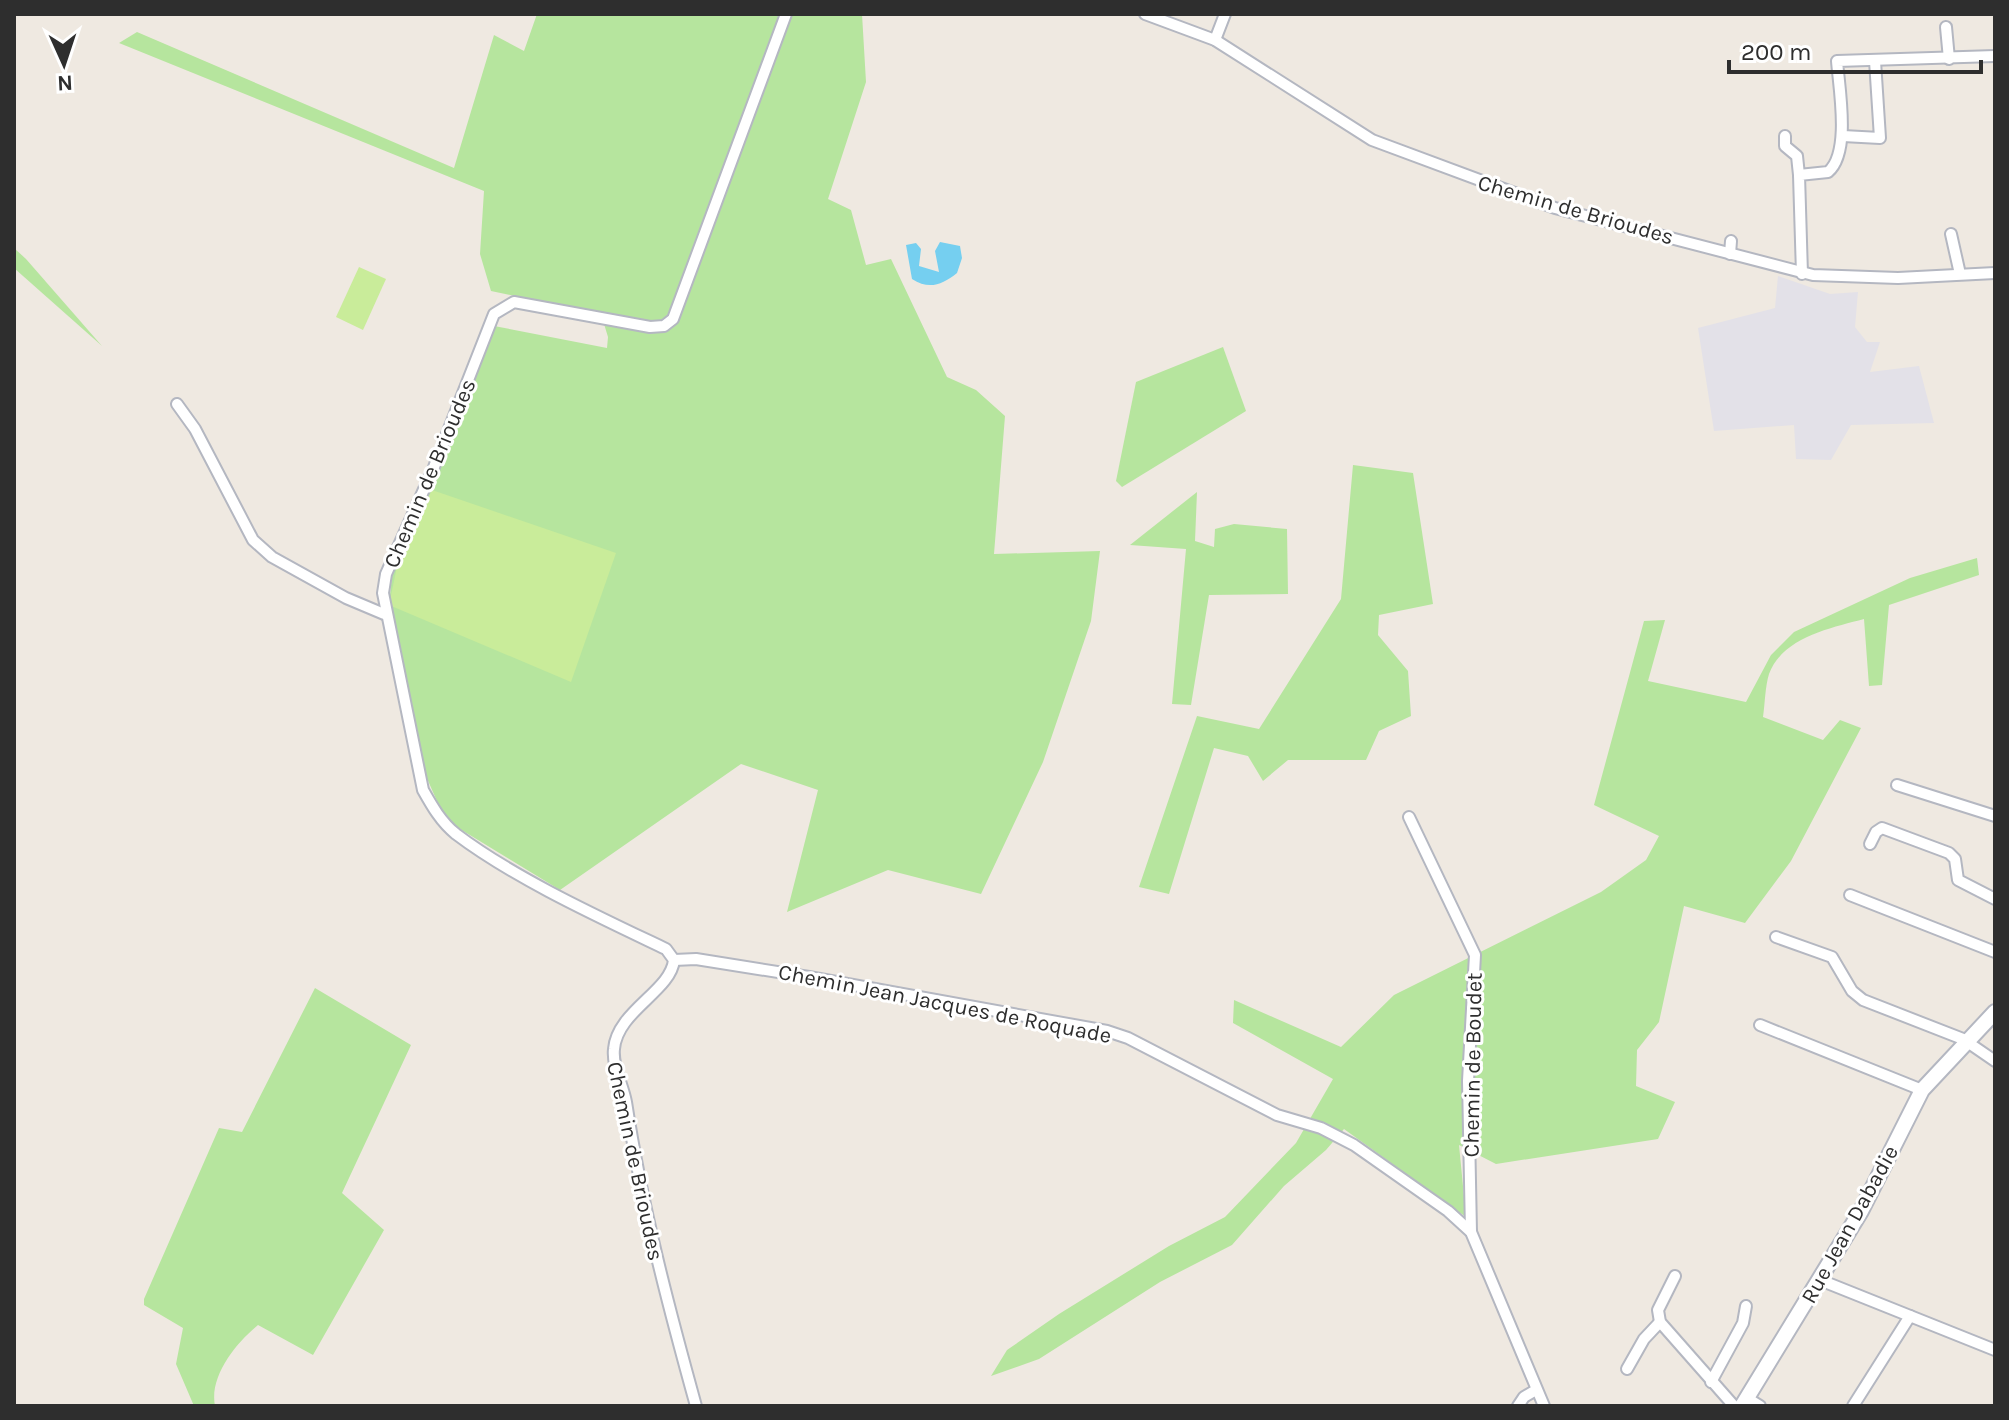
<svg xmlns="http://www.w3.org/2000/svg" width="2009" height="1420" viewBox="0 0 2009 1420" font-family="Karla,sans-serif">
<rect width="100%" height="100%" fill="#efe9e1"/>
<polygon fill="#e3e1e8" points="1778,276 1830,294 1858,292 1855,327 1867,342 1880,342 1870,372 1919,366 1934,423 1851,425 1831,460 1796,459 1794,425 1714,431 1698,328 1775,308"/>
<g fill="#b6e59e">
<polygon points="537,14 862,14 866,82 828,199 851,210 866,265 891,259 947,377 976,390 1005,416 994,554 1100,551 1091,621 1043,762 981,894 888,870 787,912 818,790 741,764 560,890 455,826 440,808 422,767 389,605 392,575 494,326 607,348 608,337 601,314 491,291 480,254 484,191 119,43 137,32 454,168 494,35 524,51"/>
<polygon points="14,248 26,259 102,346 14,268"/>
<polygon points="1223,347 1246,411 1122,487 1116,481 1136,382"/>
<polygon points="1353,465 1413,473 1433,604 1379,615 1378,635 1408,671 1411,716 1379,731 1366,760 1288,760 1263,781 1248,756 1214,748 1169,894 1139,887 1197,716 1259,729 1341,599"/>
<polygon points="1197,492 1195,541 1214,547 1215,529 1234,524 1287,529 1288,594 1209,595 1191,705 1172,704 1186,549 1130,545"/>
<path d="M1977 558 1979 575 1889 605 1882 685 1869 686 1864 619C1831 628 1783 637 1769 674 1765 687 1765 704 1763 717L1823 740 1840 720 1861 728 1791 861 1745 923 1684 906 1659 1022 1637 1050 1636 1086 1675 1102 1658 1139 1496 1164 1459 1145 1466 1217 1344 1129 1326 1150 1284 1186 1232 1245 1160 1282 1039 1359 991 1376 1007 1350 1059 1314 1169 1246 1225 1217 1296 1143 1333 1079 1233 1023 1234 1000 1341 1047 1394 995 1601 892 1646 860 1659 836 1594 805 1644 621 1665 620 1648 681 1746 702 1771 655 1794 632 1910 578Z"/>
<path d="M315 988 411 1045 342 1193 384 1230 313 1355 258 1325C236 1343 209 1376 215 1406H194L176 1364 183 1328 144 1305V1299L219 1128 242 1132Z"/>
</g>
<g fill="#c9ec9a">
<polygon points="359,267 386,279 363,330 336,317"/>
<polygon points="432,490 616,553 571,682 389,605 399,557"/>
</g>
<path fill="#75cff0" d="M940 242 960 246 962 258 957 273C942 285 929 290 912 279L906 245 916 243 921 249 919 266 939 272 935 251Z"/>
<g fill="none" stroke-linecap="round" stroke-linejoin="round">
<defs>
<g id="street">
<polyline points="1145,14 1215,40 1372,140 1555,208 1813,275 1898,278 1995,273"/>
<polyline points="1946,27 1949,59"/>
<polyline points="1215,40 1225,14"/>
<polyline points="1785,136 1785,146 1797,156 1799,175"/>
<polyline points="1843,136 1880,138 1875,61"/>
<polyline points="1951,234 1960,274"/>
<polyline points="1730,254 1731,241"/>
<path d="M1802 274 1799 175 1828 172C1851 153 1839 88 1837 61L1995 56"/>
<polyline points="177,404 195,429 253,540 272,557 346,598 384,614"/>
<polyline points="1897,785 1995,816"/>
<polyline points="1409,817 1475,955 1468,1081 1471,1232"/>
<polyline points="1870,844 1876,832 1882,828 1949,853 1955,859 1958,880 1995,899"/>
<polyline points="1850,895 1995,952"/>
<polyline points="1776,937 1832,957 1852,991 1863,1000 1963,1039 1995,1061"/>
<polyline points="674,960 696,959 809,977 1107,1031 1128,1038 1277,1115 1321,1128 1354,1145 1448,1211 1471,1232 1544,1406"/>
<polyline points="1760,1025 1922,1090"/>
<polyline points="1675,1276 1658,1310 1660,1322 1734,1406"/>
<polyline points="1820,1280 1995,1350"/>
<polyline points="1627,1369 1644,1339 1660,1322"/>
<polyline points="1711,1382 1743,1323 1746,1306"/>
<polyline points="1747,1398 1760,1406"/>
<path d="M696 1406C668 1305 642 1206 626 1102 623 1085 612 1066 614 1049 617 1011 671 991 674 960L666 949C599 917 514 878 456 834 441 822 432 806 423 790L383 593 386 574 434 467 494 314 514 302 650 327 664 326 673 319 786 14"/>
<polyline points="1518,1406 1524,1397 1536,1390"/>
<polyline points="1853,1406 1910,1316"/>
</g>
<polyline id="secondary" points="1742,1406 1861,1211 1922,1090 1995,1012"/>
</defs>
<use href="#street" stroke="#b4b7c1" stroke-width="14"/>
<use href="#secondary" stroke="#b4b7c1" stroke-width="18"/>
<use href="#street" stroke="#fff" stroke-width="10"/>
<use href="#secondary" stroke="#fff" stroke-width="14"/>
</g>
<g text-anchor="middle" stroke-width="6" stroke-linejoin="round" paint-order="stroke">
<g font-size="22" fill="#2e2e2e" stroke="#fff">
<text transform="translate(1576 209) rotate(16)" y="8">Chemin de Brioudes</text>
<text transform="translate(429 473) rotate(-67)" y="8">Chemin de Brioudes</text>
<text transform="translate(945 1003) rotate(11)" y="8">Chemin Jean Jacques de Roquade</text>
<text transform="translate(1472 1065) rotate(-89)" y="8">Chemin de Boudet</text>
<text transform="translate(636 1161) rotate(78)" y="8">Chemin de Brioudes</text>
<text transform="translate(1849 1224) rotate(-61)" y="8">Rue Jean Dabadie</text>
</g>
</g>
<rect width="2009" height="1420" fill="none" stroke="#2e2e2e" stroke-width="32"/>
<g transform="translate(64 64) rotate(177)" stroke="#ffffff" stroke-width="6" paint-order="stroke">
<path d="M0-6L14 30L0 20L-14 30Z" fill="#2e2e2e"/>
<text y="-12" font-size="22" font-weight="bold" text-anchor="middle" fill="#2e2e2e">N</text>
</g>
<path d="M1729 60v12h252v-12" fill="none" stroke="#2e2e2e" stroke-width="4"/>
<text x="1741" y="60" font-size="24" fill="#2e2e2e" stroke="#ffffff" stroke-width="6" paint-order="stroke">200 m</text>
</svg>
